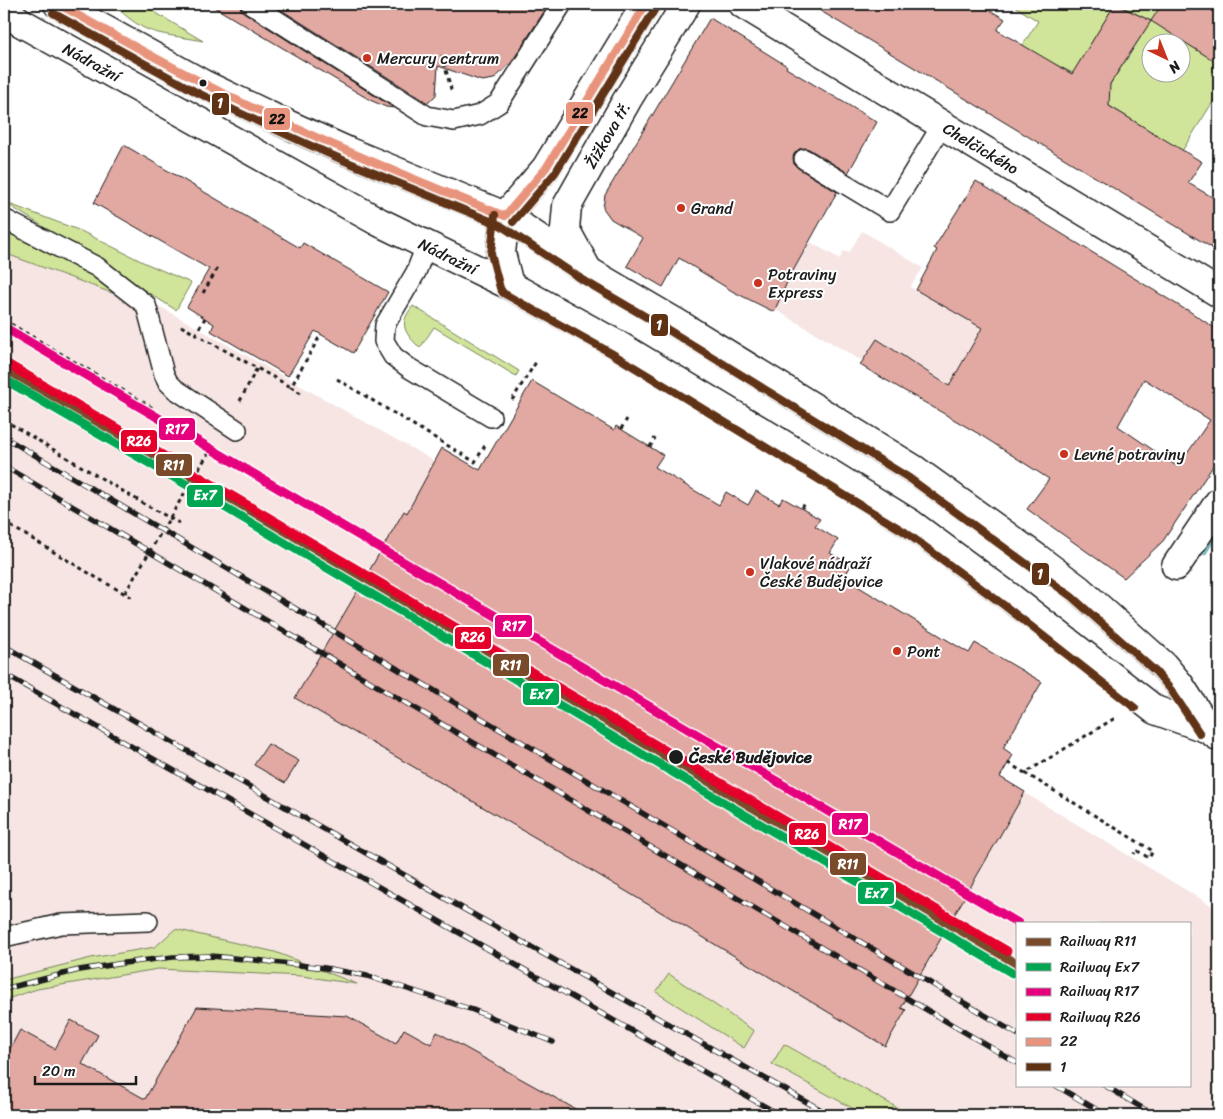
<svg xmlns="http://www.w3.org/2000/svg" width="1223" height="1119" viewBox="0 0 1223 1119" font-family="Sriracha,sans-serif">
<rect width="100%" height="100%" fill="#fff"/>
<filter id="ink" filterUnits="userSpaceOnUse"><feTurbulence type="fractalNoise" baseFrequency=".02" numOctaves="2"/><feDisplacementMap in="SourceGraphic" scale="10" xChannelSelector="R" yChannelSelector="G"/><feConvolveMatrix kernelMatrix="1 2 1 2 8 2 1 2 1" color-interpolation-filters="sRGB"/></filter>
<g filter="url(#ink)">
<g fill="#f6e5e3" fill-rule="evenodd">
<path d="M4 219 1035 799 1219 910V1115H4ZM1017 923H1189V1085H1017Z"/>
<polygon points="862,231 923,268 910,287 982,328 950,385 877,339 862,361 773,308 810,242 840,259 843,251 849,253"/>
</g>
<g fill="#d1e59a" stroke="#76805b" fill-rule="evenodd">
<path d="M112 4H141L203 41C185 37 161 36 144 28 132 22 122 12 112 4Z"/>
<polygon points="1011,4 1115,4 1073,73 1021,48 1038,21"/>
<path d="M1117 4H1162L1152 21 1219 64V92L1182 151 1100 100 1151 21ZM1150 42H1180V72H1150Z"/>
<polygon points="4,202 81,231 145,263 191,283 176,310"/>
<polygon points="4,225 82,267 120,296 4,253"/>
<path d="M413 306 519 371 516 376 434 327 420 348C406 334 397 325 413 306Z"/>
<polygon points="175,929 275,952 357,984 302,976 158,969 37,989 4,1000 4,980 91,958 155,947"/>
<polygon points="669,974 754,1031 744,1048 656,992"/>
<polygon points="784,1044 910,1115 865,1115 772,1064"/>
</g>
<polygon fill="#84d6db" stroke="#5a8c8f" points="1219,523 1219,532 1205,555 1201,552"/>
<g fill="#e2a8a2" stroke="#1c1c1c" fill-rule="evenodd">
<polygon points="209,4 240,4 241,10 245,13 394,108 386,107 370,100"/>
<polygon points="272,4 549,4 511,63 494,79 482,81 438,66 436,95 428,103"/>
<polygon points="809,4 979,4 1005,19 997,30 1072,74 1115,4 1151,21 1110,84 1109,106 1202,162 1188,183 1219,201 1219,252"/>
<polygon points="1162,4 1219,4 1219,64 1151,21"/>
<polygon points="710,18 787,66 786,68 877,122 848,173 809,149 805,148 799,149 794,154 793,158 794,164 798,168 837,192 788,280 774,312 732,291 679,258 663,287 627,266 643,238 611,219 603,208 605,195"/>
<polygon points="124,145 300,248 303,243 388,292 353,353 315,331 288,376 211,331 214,324 187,307 209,269 94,203"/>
<path d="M976 181 1186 310V309L1219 331V457L1163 541 1124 578 1027 509 1049 479 979 434 860 365 877 339 949 386 982 328 916 290 937 250 934 248ZM1144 379 1210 420 1178 467 1118 426Z"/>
<polygon points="532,381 614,430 616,426 663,455 655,467 719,505 726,492 748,505 756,491 779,504 783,498 820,519 815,526 838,540 830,553 851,565 844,578 969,653 975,643 1042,682 1003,748 1013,755 1000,777 1025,792 901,1008 906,1010 885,1046 567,856 295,698 404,511 407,513 442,448 480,470"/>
<polygon points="268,744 299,761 285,783 254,765"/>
<polygon points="197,1007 347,1016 396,1043 404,1029 431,1044 437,1032 586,1115 4,1115 4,1060 20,1030 55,1049 71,1020 98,1035 82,1064 145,1099"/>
</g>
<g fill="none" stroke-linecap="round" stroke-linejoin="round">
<defs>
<g id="service">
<polyline points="251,4 427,116 454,121 480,115 499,103 562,4"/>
<polyline points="804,159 890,211 942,125"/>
<polyline points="4,219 97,267 146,305 164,374 168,382 175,389 237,430"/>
<polyline points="426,246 416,272 385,325 384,341 393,356 409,368 491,417"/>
<polyline points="4,937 61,924 148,921"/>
</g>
<polyline id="pedestrian" points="1176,566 1219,502"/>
<g id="minor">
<polyline points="743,4 1219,293"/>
<polyline points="588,271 565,229 567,206 627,100 686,4"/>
<polyline points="509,285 501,253 505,216 546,168 646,4"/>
</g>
<g id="secondary">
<polyline points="58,4 203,84 280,121 349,152 505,216 588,271 675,322 915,470 1037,558 1078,589 1163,665 1179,684 1208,729"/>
<polyline points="4,9 20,22 379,222 509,285 616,344 779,442 911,524 1011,598 1155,710 1208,729 1219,737"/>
</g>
</defs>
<use href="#service" stroke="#1c1c1c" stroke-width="22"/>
<use href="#pedestrian" stroke="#1c1c1c" stroke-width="31"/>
<use href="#minor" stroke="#1c1c1c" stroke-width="31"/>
<use href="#secondary" stroke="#1c1c1c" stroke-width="31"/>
<g stroke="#1c1c1c" stroke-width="3" stroke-dasharray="4 4" stroke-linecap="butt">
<polyline points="442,55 452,93"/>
<polyline points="203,293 219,266"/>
<polyline points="4,320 153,408"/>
<polyline points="181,326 291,387"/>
<polyline points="195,335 205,318"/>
<polyline points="337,379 475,462 486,444"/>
<polyline points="301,393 291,387 321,334"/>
<polyline points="512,400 536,362"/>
<polyline points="240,401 257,368"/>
<polyline points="4,420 146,505 179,523"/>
<polyline points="621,429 627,419"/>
<polyline points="650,447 655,438"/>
<polyline points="802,508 806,502"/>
<polyline points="4,522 97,578 131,597"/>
<polyline points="125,593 212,447"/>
<polyline points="1008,763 1025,773 1115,718"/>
<polyline points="1025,773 1153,851 1149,858 1136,850 1134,854"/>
</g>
<use href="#service" stroke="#fff" stroke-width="19"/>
<use href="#pedestrian" stroke="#fff" stroke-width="28"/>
<use href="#minor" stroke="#fff" stroke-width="28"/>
<use href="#secondary" stroke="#fff" stroke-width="28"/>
<defs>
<g id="rail">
<polyline points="4,437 1017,1034"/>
<polyline points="4,466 1017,1063"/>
<polyline points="4,646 462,908 830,1115"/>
<polyline points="4,674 780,1115"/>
<polyline points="4,989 79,970 124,963 173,957 211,956 255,960 325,968 367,976 473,1010 553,1042"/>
<polyline points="1055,1085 1106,1115"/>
<polyline points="1104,1085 1154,1115"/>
</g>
</defs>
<use href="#rail" stroke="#1c1c1c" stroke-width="5.5"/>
<use href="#rail" stroke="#fff" stroke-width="4" stroke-dasharray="11" stroke-linecap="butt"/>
<defs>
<g id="bus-1">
<path d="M58 4C119 38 179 72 241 102 327 144 416 180 505 216"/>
<polyline points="505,216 546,168 646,4"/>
</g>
<g id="bus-2">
<polyline points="53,13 198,93 276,130 345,161 500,225 583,280 670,331 909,478 1072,597 1156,672 1171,690 1200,734"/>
<polyline points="495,215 491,254 500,288 503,293 611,353 905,532 1005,606 1135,708"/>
<polyline points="513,222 555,173 655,9"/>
</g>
</defs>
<use href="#bus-1" stroke="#fff" stroke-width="11"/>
<use href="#bus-2" stroke="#fff" stroke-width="11"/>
<use href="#bus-1" stroke="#e8947c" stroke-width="8"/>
<use href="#bus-2" stroke="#603214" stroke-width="8"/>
<defs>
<polyline id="rail-1" points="4,368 194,477 1017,964"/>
<polyline id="rail-2" points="4,379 189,486 1012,973"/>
<polyline id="rail-3" points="9,330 1018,923"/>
<polyline id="rail-4" points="4,362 1007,951"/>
</defs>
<use href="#rail-1" stroke="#fff" stroke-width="12"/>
<use href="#rail-2" stroke="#fff" stroke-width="12"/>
<use href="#rail-3" stroke="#fff" stroke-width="12"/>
<use href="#rail-4" stroke="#fff" stroke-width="12"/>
<use href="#rail-1" stroke="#7a4b2a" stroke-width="9"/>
<use href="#rail-2" stroke="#00a651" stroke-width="9"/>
<use href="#rail-3" stroke="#e5007d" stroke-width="9"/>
<use href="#rail-4" stroke="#e4002b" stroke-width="9"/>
</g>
</g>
<g fill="#c8321e" stroke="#fff" stroke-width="2">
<circle cx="367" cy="58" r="5"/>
<circle cx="681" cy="208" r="5"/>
<circle cx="758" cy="283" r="5"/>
<circle cx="1064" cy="454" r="5"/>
<circle cx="750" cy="572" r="5"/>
<circle cx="897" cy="651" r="5"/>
</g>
<g fill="#1c1c1c" stroke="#fff" stroke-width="2">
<circle cx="203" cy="83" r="4.5"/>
<circle cx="676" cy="757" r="8"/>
</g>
<g text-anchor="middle" stroke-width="4" stroke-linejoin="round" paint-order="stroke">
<g font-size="16" fill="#1c1c1c" stroke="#fff" text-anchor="start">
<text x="377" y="64">Mercury centrum</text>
<text x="691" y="214">Grand</text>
<text x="768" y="280">Potraviny<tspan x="768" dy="18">Express</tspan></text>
<text x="1074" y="460">Levné potraviny</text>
<text x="760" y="569">Vlakové nádraží<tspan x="760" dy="18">České Budějovice</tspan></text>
<text x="907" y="657">Pont</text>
</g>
<g font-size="16" fill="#1c1c1c" stroke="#fff">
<text transform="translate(92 62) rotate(29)" y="6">Nádražní</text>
<text transform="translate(607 135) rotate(-60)" y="6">Žižkova tř.</text>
<text transform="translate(981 148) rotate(31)" y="6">Chelčického</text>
<text transform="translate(448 256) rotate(26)" y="6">Nádražní</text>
</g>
<g font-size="16" font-weight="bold" fill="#1c1c1c" stroke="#fff" text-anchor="start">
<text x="689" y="763">České Budějovice</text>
</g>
</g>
<g stroke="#fff" stroke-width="2">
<rect x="211" y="92" width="19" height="24" rx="5" fill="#603214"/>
<rect x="565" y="101" width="29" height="24" rx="5" fill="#e8947c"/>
<rect x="263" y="107" width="28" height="24" rx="5" fill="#e8947c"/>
<rect x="650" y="313" width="19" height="24" rx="5" fill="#603214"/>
<rect x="158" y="417" width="38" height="24" rx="5" fill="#e5007d"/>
<rect x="120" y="429" width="38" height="24" rx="5" fill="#e4002b"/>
<rect x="155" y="453" width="38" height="24" rx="5" fill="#7a4b2a"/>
<rect x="186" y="484" width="38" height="24" rx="5" fill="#00a651"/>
<rect x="1031" y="562" width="19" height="24" rx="5" fill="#603214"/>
<rect x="494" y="614" width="39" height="24" rx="5" fill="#e5007d"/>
<rect x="454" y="626" width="38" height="24" rx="5" fill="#e4002b"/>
<rect x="492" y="653" width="38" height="24" rx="5" fill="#7a4b2a"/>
<rect x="522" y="682" width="38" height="24" rx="5" fill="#00a651"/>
<rect x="831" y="812" width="38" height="24" rx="5" fill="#e5007d"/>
<rect x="788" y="822" width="39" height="24" rx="5" fill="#e4002b"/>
<rect x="829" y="852" width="38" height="24" rx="5" fill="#7a4b2a"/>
<rect x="857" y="881" width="38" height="24" rx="5" fill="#00a651"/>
</g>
<g font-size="14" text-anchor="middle" font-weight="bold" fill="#fff">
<text x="220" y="108">1</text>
<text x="659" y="330">1</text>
<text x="177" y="434">R17</text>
<text x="139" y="446">R26</text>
<text x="174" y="470">R11</text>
<text x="205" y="500">Ex7</text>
<text x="1040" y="579">1</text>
<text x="514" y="631">R17</text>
<text x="473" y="642">R26</text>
<text x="511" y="670">R11</text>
<text x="541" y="699">Ex7</text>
<text x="850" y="829">R17</text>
<text x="807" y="839">R26</text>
<text x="848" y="869">R11</text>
<text x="876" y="898">Ex7</text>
</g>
<g font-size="14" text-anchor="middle" font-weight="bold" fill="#111">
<text x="580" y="118">22</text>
<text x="277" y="124">22</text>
</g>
<rect width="1223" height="1119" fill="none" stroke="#fff" stroke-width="20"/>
<rect x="10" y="10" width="1203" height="1099" fill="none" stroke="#1c1c1c" stroke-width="2" filter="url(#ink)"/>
<rect x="1016" y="922" width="175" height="165" fill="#ffffff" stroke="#a4a4a4"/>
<rect x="1026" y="938" width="25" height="8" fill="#7a4b2a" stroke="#a4a4a4"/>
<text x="1060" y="946" font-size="15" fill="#1c1c1c">Railway R11</text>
<rect x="1026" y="963" width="25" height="8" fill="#00a651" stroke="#a4a4a4"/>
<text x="1060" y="972" font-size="15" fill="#1c1c1c">Railway Ex7</text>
<rect x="1026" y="988" width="25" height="8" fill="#e5007d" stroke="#a4a4a4"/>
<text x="1060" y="996" font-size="15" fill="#1c1c1c">Railway R17</text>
<rect x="1026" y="1013" width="25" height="8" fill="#e4002b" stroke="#a4a4a4"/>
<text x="1060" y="1022" font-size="15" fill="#1c1c1c">Railway R26</text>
<rect x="1026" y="1038" width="25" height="8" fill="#e8947c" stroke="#a4a4a4"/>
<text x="1060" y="1046" font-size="15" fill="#1c1c1c">22</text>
<rect x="1026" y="1063" width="25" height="8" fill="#603214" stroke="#a4a4a4"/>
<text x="1060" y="1072" font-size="15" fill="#1c1c1c">1</text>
<g transform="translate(1166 58) rotate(137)"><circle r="24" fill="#ffffff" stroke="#a4a4a4"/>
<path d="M0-4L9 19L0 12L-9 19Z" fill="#c8321e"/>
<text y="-8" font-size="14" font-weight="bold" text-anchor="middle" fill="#1c1c1c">N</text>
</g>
<path d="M35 1076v8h101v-8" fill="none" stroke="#1c1c1c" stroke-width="2.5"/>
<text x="42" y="1076" font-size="15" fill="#1c1c1c" stroke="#ffffff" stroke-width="4" paint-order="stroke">20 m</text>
</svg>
